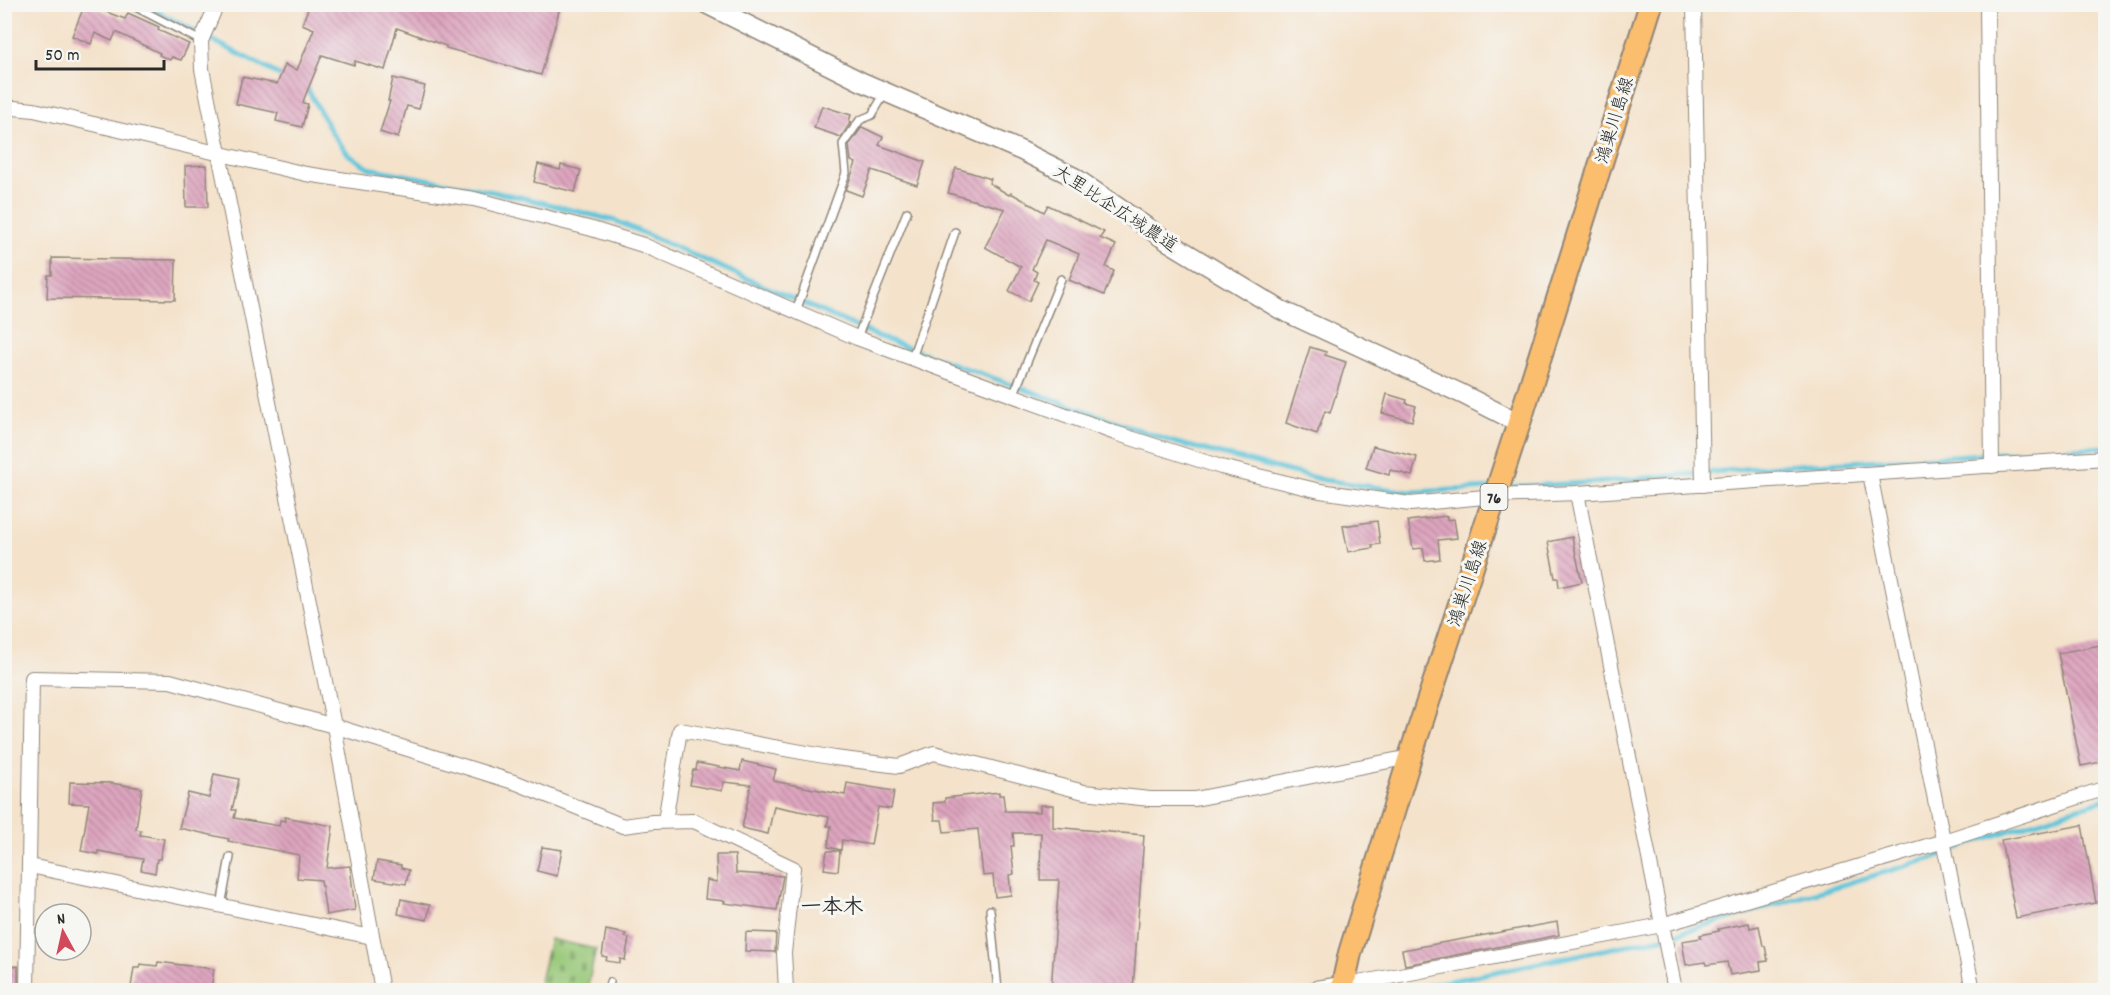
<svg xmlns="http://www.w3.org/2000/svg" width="2110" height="995" viewBox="0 0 2110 995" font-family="Dekko,'Klee One',sans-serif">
<defs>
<pattern id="cemetery-stones" width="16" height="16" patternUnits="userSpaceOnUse" patternTransform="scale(1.5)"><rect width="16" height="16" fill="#97c777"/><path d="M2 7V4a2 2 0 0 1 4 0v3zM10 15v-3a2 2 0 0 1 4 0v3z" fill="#7ba262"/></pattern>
<pattern id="building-back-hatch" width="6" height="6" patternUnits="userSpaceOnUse" patternTransform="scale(1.5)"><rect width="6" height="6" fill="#dea5bf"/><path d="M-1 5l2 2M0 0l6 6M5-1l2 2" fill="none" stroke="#b4879b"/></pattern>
</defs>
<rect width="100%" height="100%" fill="#f6f6f2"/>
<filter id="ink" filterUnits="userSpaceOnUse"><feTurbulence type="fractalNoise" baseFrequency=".0167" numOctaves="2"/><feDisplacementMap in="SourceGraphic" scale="12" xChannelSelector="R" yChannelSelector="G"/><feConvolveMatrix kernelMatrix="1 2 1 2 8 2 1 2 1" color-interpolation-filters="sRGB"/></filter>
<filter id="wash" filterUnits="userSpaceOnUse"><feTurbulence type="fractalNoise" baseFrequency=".008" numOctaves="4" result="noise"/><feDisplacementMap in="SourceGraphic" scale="24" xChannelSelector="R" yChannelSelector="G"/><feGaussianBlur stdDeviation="1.35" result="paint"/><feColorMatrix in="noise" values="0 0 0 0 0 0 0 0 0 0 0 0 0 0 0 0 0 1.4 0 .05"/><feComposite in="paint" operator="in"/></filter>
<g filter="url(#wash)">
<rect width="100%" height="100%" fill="#f4e2ca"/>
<polygon fill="url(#cemetery-stones)" stroke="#617951" stroke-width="1.5" points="550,939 596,949 587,990 538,990"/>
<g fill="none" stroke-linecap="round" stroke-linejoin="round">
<g stroke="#5dc4da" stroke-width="5">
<polyline points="143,4 285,78"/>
<polyline points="304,87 307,88 332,133 349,155 369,168 520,197 616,221 889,341 1173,442 1324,480 1409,492 1493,488"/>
<polyline points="1505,487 1604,482 1777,466 2106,447"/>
<polyline points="1405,990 1662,938 1933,858 1977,841 2106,799"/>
</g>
</g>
<g id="blocks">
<g fill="url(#building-back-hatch)">
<polygon points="85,4 125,19 128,13 159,27 158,30 189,44 181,60 172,57 170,60 159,55 160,53 116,32 112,41 95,33 91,44 72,36"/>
<polygon points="310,4 561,4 541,75 446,48 446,46 397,28 385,70 355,61 354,65 322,55 304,99 303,103 308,104 302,127 276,121 278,113 236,104 242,77 277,84 285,65 297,70 314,29 302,24"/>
<polygon points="393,78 425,86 419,109 407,106 398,138 380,132 390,101 388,101"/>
<polygon points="822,106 851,115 849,121 851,122 841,137 814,128"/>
<polygon points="862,127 883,137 879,145 925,162 917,185 872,170 862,196 846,190 856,163 851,161 849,145"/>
<polygon points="538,164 560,170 561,165 581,170 575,192 534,182"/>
<polygon points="207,165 208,207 186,207 185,166"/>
<polygon points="956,168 991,179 989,183 1009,195 1011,193 1044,212 1048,205 1104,232 1100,238 1116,245 1106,267 1114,271 1104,295 1069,280 1079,254 1046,240 1032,269 1037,272 1034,280 1038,282 1029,301 1009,291 1021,267 985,247 1005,209 948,193"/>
<polygon points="52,258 176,260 175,300 47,298 48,275 52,275"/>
<polygon points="1310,347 1326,352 1325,355 1346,362 1330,413 1325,411 1317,434 1286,423"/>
<polygon points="1387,394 1407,400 1406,403 1416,406 1412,421 1382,413"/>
<polygon points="1373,446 1417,457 1412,476 1390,470 1389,475 1366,468"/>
<polygon points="1447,516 1447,520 1454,519 1457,538 1438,540 1440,559 1425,561 1423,548 1413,549 1408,521"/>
<polygon points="1377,521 1380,544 1372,545 1373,548 1348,552 1343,526"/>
<polygon points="1572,537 1582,582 1559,587 1558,578 1555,578 1548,542"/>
<polygon points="2106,644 2106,761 2081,766 2058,653"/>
<polygon points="742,761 776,769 773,781 845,795 847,783 894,791 891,809 878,807 871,845 842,840 841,850 828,847 831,826 827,826 829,817 774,806 768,834 742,828 751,785 724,782 722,791 690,785 693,770 696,770 697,763 740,771"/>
<polygon points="214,774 239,779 232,810 236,810 234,818 279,826 280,820 286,821 285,817 333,826 327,868 350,866 355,910 326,915 321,880 297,878 299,855 228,841 229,839 179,828 188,793 209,798"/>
<polygon points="70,782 110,783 142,788 136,829 141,830 140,835 164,839 160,859 157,859 155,873 141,870 143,859 98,851 98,854 81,851 89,804 69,803"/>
<polygon points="999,792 999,795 1003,795 1005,811 1040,812 1040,805 1053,805 1053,827 1144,835 1133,990 1051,990 1059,880 1040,880 1041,833 1013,833 1014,846 1011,846 1014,874 1009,875 1011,895 995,897 993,875 983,876 978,829 944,832 942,820 935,820 933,803 945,802 945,798"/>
<polygon points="2082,825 2096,903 2016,918 2001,840"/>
<polygon points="542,847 562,850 557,876 537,871"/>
<polygon points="827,851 840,851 838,871 824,869"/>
<polygon points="716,855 735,855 736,873 783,876 777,910 724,903 725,901 705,899 707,880 717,882"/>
<polygon points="377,861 401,865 401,868 409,870 406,884 374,879"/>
<polygon points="401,899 430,905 427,920 398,914"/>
<polygon points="1557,922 1559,935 1405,965 1402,950"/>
<polygon points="1749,923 1750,928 1759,926 1763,946 1765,946 1768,961 1760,962 1761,970 1730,975 1727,962 1706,965 1705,962 1686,965 1682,941 1701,938 1700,935 1719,931 1718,929"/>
<polygon points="606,930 626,934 625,937 629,938 625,960 620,959 620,963 606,961 607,957 602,956"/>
<polygon points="746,932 776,933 775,952 745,951"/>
<polygon points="158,962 214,969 211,990 140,990 141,988 131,987 134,968 139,968 140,964 157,966"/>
<polygon points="18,966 18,990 4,990 4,967"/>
</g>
</g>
</g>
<g filter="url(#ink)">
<use href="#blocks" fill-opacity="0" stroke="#90867a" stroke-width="1.5"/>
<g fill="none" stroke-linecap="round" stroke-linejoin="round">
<defs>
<g id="service">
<polyline points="130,4 201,41"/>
<polyline points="796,311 846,173 843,144 860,120 872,115 885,93"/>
<polyline points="857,338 907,212"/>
<polyline points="912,358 955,232"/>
<polyline points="1013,396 1061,279"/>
<polyline points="221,906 230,857"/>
<polyline points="990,910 998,990"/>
<polyline points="608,990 610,982"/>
</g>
<g id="minor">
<polyline points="217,4 201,41 202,69 334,726 382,990"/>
<polyline points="1694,4 1703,485"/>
<polyline points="1987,4 1992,466"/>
<polyline points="4,107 34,110 306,174 474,199 592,229 643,245 857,338 1115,433 1221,467 1320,491 1410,504 1495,496 1577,493 2106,458"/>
<polyline points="1870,474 1973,990"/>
<polyline points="1577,493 1675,990"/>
<polyline points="665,821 680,730 835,758 899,766 934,753 1084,792 1150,799 1195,799 1410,757"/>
<polyline points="30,866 372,937"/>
<polyline points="1342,986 1662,925 1944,841 2106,788"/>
<polyline points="27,990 32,678 170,681 334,726 517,783 623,826 653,822 694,821 793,868 784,953 786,990"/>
</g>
<g id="tertiary">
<polyline points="706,4 862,82 1022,151 1074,177 1167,241 1281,310 1462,394 1519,423"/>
<polyline points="1317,990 1342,986"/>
</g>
<polyline id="primary" points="1342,990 1350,953 1410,757 1519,423 1651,4"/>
</defs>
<use href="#service" stroke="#90867a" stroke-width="10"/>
<use href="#minor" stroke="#90867a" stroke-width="16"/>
<use href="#tertiary" stroke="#90867a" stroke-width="21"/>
<use href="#primary" stroke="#90867a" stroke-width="26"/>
<use href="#service" stroke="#fff" stroke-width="7"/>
<use href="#minor" stroke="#fff" stroke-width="14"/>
<use href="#tertiary" stroke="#fff" stroke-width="18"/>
<use href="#primary" stroke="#fbbd6e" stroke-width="22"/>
</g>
</g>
<g text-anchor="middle" stroke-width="6" stroke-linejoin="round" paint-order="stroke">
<rect fill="#f6f6f2" stroke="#686867" stroke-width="1.5" x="1480.5" y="484" width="27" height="26" rx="4.5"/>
<g font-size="16" font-weight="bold" fill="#2b2b2b">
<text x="1494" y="503">76</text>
</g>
<g font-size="18" fill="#2b2b2b" stroke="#f6f6f2">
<text transform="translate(1614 120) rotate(-73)" y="6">鴻巣川島線</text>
<text transform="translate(1116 208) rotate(33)" y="6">大里比企広域農道</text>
<text transform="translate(1467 583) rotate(-72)" y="6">鴻巣川島線</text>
</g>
<g font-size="21" font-weight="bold" fill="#2b2b2b" stroke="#f6f6f2">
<text x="832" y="913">一本木</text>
</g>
</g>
<rect width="2110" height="995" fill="none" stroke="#f6f6f2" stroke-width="24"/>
<g transform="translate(63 932) rotate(352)"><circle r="28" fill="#f6f6f2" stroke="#a5a5a2" stroke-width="1.5"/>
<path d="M0-4.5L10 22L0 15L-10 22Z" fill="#d1495b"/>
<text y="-9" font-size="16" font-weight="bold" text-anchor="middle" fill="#2b2b2b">N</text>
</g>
<path d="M36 60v9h128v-9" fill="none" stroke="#2b2b2b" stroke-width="3"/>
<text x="45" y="60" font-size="18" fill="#2b2b2b" stroke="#f6f6f2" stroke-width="4.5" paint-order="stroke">50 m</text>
</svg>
